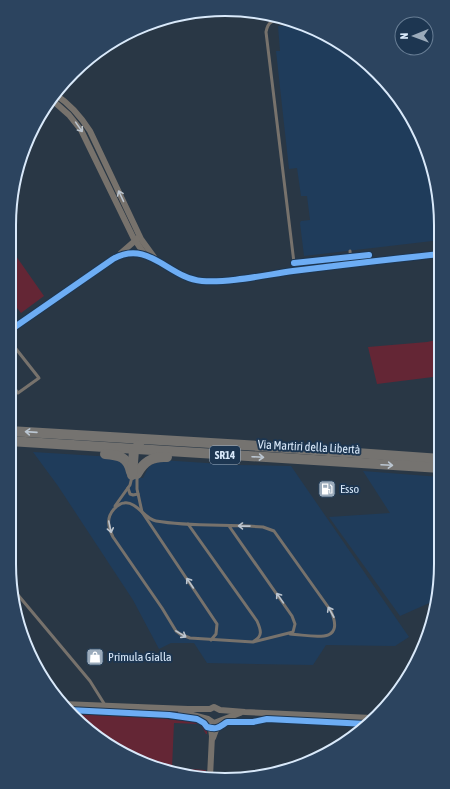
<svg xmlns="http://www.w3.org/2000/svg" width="450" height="789" viewBox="0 0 450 789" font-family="'Asap Condensed',sans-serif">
<rect width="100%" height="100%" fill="#293745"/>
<g fill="#1f3c5b">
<polygon points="278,26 297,26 345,45 378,72 412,117 430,156 441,211 441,240 304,256 300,223 301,221 310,220 307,196 301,196 297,168 289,169 276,51 280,51"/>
<polygon points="33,452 114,457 122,462 127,471 127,477 143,478 148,468 151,465 161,460 236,465 291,466 409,637 395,646 326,645 313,665 207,663 194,643 171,643 159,649 133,600 58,486"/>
<polygon points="363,471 441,477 441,578 436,600 400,616 329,517 390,513"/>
</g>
<g fill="#642635">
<polygon points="9,246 44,296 21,313 9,298"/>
<polygon points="441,339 441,376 377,384 368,347 427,342"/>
<path d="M73 714 164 718C175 722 193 719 201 724 204 726 205 729 207 731V734H206L200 724 174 723 172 768 206 770 205 776 169 773 105 743Z"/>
</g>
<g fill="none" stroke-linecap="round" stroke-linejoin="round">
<g stroke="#77726c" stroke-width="3">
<path d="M283 20C273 20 268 21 266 32L295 271"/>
<polyline points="350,251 351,264"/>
<polyline points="9,381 18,393 39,378 9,340"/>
<polyline points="137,476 137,489 142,512 217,624 216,634 211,640"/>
<polyline points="128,488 130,494 133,495 138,494"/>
<polyline points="115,506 130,485 132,477"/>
<path d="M188 524 257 621C261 630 263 636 254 641"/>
<path d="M229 526 292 616 295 624 293 632 253 642 190 638 180 634 176 631 162 608 113 537C108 527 106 518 114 509 117 506 120 503 124 503 137 501 144 519 156 521 191 527 227 524 263 527L274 531 331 611C346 646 311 635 290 634"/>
<polyline points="13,589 90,681 105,705"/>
</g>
<g stroke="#77726c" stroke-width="6">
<path d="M56 95C70 104 81 117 90 131L141 239 154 257"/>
<polyline points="51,99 69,115 81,130 133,237 145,255"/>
<polyline points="121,253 137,239"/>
<path d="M9 331 113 259C149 239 168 278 202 281 229 283 265 275 293 271 342 265 391 259 441 254"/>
<polyline points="62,704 188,709 210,709 214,707 220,710 245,712 372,718"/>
<polyline points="181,712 208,719 214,723 240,713"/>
<polyline points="210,721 212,736 210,777"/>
<polyline points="213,738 219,722"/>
</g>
<g stroke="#757370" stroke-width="10">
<polyline points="9,431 244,445 441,459"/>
<polyline points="9,441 441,468"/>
<path d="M105 454C119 455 128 457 131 472"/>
<path d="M137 474C144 461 153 456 167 457"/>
<polyline points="132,475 134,450 139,445"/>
</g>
<defs>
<g id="cycleway">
<polyline points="294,263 369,255"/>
<path d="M9 331 113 259C149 239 168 278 202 281 229 283 265 275 293 271 342 265 391 259 441 254"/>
<path d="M69 710 169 715 197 719 204 723 207 727C218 730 219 727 227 722H253L267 719 367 724"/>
</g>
</defs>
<use href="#cycleway" stroke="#1d3651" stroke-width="8"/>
<use href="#cycleway" stroke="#6dadf4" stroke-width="6"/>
</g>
<defs><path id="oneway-shaft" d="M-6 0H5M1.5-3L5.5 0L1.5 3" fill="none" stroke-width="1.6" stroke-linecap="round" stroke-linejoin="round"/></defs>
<g stroke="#bcc5cf">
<use href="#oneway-shaft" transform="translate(79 127) rotate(55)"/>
<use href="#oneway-shaft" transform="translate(121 196) rotate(-115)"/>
<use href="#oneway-shaft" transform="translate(244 526) rotate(-179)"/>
<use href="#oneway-shaft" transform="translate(110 527) rotate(78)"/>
<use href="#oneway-shaft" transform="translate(190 583) rotate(-124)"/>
<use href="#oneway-shaft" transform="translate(280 598) rotate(-125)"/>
<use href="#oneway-shaft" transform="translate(331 612) rotate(-119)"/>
<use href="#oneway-shaft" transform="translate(181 634) rotate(31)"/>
</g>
<g stroke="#bbc6d1">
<use href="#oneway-shaft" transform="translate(31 432) rotate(-176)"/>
<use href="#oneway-shaft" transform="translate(258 457) rotate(3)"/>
<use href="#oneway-shaft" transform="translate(387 465) rotate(3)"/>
</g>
<defs>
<symbol id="fuel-square" viewBox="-11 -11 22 22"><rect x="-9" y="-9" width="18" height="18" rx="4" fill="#9babbb" stroke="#1d3651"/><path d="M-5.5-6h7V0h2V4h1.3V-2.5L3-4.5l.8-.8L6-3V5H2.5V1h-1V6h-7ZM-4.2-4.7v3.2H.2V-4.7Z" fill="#fff"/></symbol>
<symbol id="shop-square" viewBox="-11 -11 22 22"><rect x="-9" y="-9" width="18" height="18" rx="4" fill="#9babbb" stroke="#1d3651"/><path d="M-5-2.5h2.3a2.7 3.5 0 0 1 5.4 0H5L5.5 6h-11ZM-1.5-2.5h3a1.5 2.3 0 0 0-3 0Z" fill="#fff"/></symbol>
</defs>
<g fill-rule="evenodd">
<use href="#fuel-square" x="317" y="479" width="20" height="20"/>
<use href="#shop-square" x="85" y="647" width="20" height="20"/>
</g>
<g text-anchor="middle" stroke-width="4" stroke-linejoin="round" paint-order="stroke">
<rect fill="#1d3651" stroke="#a1b3c7" stroke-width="1" x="210" y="446" width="30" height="18" rx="3"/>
<g font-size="11" font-weight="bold" fill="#d9e9fa">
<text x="225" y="459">SR14</text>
</g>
<g font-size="12" fill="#d9e9fa" stroke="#1d3651">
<text transform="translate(309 447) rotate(3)" y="4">Via Martiri della Libertà</text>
</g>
<g font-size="12" fill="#d9e9fa" stroke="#1d3651" text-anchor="start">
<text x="340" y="493">Esso</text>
<text x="108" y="661">Primula Gialla</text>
</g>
</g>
<path d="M0 0H450V789H0ZM225 16H225A209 209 0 0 1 434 225V564A209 209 0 0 1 225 773H225A209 209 0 0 1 16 564V225A209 209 0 0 1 225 16Z" fill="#2c445f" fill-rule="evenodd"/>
<path fill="none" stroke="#d9e9fa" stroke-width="2" d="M225 16H225A209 209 0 0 1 434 225V564A209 209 0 0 1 225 773H225A209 209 0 0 1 16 564V225A209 209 0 0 1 225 16Z"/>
<g transform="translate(414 36) rotate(269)"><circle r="19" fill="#1d3651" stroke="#687e95"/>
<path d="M0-3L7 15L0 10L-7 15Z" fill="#9babbb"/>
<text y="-6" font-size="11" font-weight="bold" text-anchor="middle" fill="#d9e9fa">N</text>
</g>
</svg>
